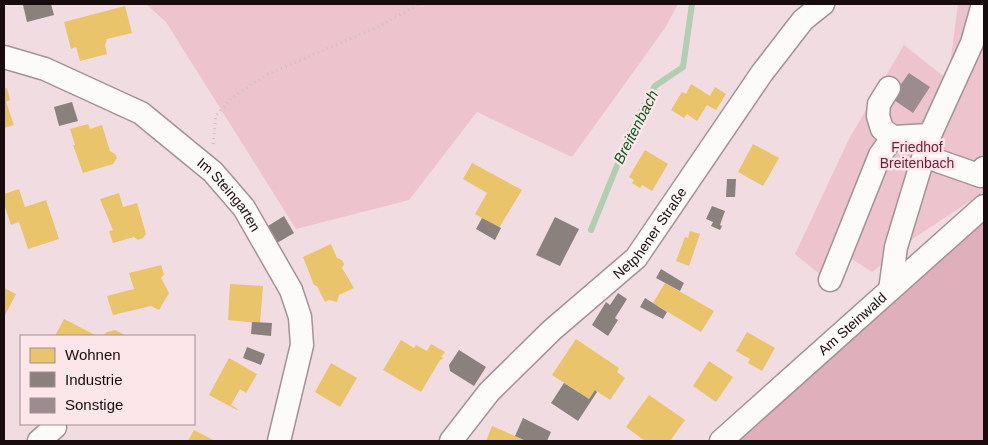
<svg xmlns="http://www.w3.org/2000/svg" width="988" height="445" viewBox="0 0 988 445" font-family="Arial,sans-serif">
<rect width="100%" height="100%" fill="#f1dce1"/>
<g fill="#edc3cd">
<polygon points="146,4 678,4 665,28 572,157 477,112 409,200 296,229 166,22"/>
<polygon points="958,4 984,4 984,192 914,238 872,272 840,251 822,276 795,254 849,139 904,45 948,80"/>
</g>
<polygon fill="#dfafbb" points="984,219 984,441 727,441"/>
<g fill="#e9c46a">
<polygon points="125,6 132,33 107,39 105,45 107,54 80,61 76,47 71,49 64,22"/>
<polygon points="691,84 710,96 715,87 726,94 716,110 707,105 697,121 687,114 684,118 671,110 682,92 686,94"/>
<polygon points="7,88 10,100 6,102 14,125 4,128 4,89"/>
<polygon points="88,124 90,129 102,125 110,151 115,154 117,158 113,164 83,173 73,145 75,145 70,129"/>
<polygon points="753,144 779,158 763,186 738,172"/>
<polygon points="645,150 668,164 652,191 642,185 640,188 632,183 634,180 629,177"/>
<polygon points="472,163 522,190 499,228 475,214 487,193 463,179"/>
<polygon points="19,189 25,207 46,200 59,239 28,249 19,222 11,225 4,204 4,194"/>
<polygon points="119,193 123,207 137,203 146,234 143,238 138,240 134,237 113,243 109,231 113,230 100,199"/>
<polygon points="690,231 700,234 689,266 676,261 685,237 688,238"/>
<polygon points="331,244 337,258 342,260 344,264 342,268 354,288 339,295 337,302 329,300 325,302 317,286 314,285 303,257"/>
<polygon points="161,265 164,274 161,278 169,293 159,310 151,306 113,315 107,296 134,289 129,273"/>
<polygon points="665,283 714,311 701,332 653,303"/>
<polygon points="230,284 263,286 260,323 228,320"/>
<polygon points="4,288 16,294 4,317"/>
<polygon points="64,319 97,336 55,336"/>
<polygon points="115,330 127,336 102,336 107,332"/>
<polygon points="747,332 775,348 762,371 748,363 750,359 736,351"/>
<polygon points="576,339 619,368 617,372 625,378 610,400 595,390 589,399 552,375"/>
<polygon points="401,340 414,348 416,345 427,351 431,344 445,352 441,357 444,358 440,360 421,392 383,370"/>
<polygon points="229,358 257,374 246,393 240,389 231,405 238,409 237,410 209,395"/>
<polygon points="709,361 733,377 716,402 693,386"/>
<polygon points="331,363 357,378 340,407 315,392"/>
<polygon points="649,395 685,420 670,441 645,441 626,427"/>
<polygon points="492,426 515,436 526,441 486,441"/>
<polygon points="194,430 215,441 188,441"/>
</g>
<g fill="#8a817c">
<polygon points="28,4 51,4 54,15 27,22 23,5"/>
<polygon points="72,102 78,121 59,126 54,107"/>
<polygon points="727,179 736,179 735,197 726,197"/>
<polygon points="712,206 725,211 720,225 722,226 720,230 711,226 713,222 706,219"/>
<polygon points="284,216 294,233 277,243 268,226"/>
<polygon points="555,217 579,229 560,266 536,255"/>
<polygon points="482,218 501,228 495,240 476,229"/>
<polygon points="661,269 684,283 680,291 656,278"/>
<polygon points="618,293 627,299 615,318 618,320 608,336 592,325 606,302 610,305"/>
<polygon points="645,298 667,312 663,319 640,307"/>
<polygon points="252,322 272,323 271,336 251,334"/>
<polygon points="247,347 265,354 261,365 243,358"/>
<polygon points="459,350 486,367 474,386 450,371 449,365"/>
<polygon points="564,383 589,399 595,390 597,392 578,421 551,403"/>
<polygon points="523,418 551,432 547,441 526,441 515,436"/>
</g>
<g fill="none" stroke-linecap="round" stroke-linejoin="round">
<polyline stroke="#b1cfb0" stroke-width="6" points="591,230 623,151 626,140 655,86 683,67 692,4"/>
</g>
<polygon fill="#9c8c90" points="909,73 930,87 913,113 891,98"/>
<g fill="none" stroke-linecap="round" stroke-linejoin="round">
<defs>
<g id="minor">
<path id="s1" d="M4 57 45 69 141 113 213 172 244 208 291 290 300 317 302 345 279 441"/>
<polyline points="889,88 879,104 878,116 882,129 893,137 930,135"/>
<polyline points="924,156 981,176 984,168"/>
<polyline points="830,280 880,155 893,137"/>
<polyline points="890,290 896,247 930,135 972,43 983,4"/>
<polyline points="39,441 55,427"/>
<path id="s2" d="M451 441 489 392 552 330 636 258 762 73 803 20 823 4"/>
<path id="s3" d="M721 441 984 206"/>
</g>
</defs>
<use href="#minor" stroke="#a29397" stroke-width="25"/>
<polyline stroke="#c9c2c3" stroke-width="3" stroke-dasharray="1 4" stroke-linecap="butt" points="213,144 216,115 233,97 266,75 380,26 419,4"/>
<use href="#minor" stroke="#fdfafa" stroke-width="22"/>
</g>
<g text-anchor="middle" stroke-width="5" stroke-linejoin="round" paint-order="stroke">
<g font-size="14" fill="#6d1b38" stroke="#fce6ea">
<text x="917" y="152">Friedhof<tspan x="917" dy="16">Breitenbach</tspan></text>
</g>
<g font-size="14" fill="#180c0f" stroke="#fce6ea">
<text dy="5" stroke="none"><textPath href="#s1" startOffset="269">Im Steingarten</textPath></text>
<text dy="5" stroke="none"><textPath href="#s2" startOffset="289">Netphener Straße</textPath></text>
<text dy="5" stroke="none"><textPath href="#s3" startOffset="176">Am Steinwald</textPath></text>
</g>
<g font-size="15" font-style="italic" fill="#075a1f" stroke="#fce6ea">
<text transform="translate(636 127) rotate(-63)" y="5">Breitenbach</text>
</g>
</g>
<rect width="988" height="445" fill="none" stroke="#180c0f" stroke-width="10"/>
<rect x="20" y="335" width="175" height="90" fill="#fce6ea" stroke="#a18f92"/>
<rect x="30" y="348" width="25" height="15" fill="#e9c46a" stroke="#a18f92"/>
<text x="65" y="360" font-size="15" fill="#180c0f">Wohnen</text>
<rect x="30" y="372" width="25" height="15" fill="#8a817c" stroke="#a18f92"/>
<text x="65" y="385" font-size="15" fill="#180c0f">Industrie</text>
<rect x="30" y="398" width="25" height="15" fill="#9c8c90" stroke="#a18f92"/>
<text x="65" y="410" font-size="15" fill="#180c0f">Sonstige</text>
</svg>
